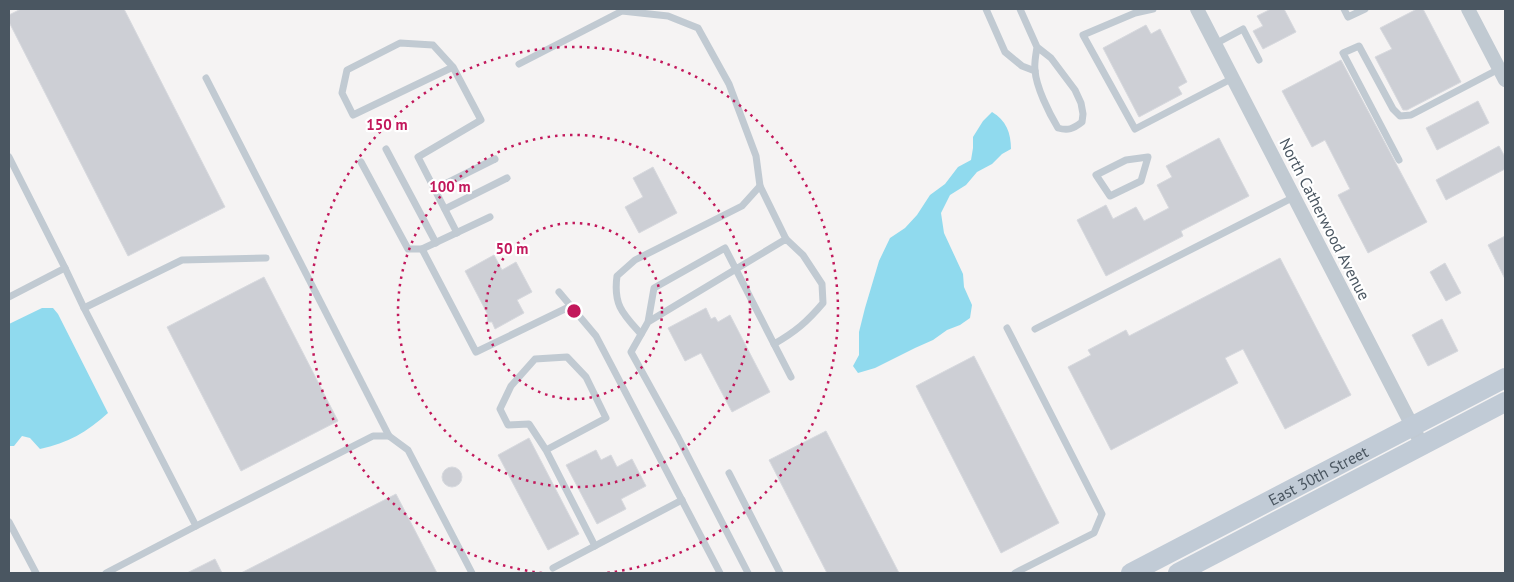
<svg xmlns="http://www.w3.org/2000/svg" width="1514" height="582" viewBox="0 0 1514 582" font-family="'PT Sans',sans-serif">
<rect width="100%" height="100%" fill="#f5f3f3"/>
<g fill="#90daee">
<path d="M992 112C1006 120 1011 133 1011 149L1002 154 992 164 977 172 966 185 950 195 941 213 944 233 963 274 964 287 972 305 970 318 960 325 947 330 933 340 915 348 875 368 858 373 853 366 859 355V332L865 308 879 261 890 238 905 228 917 215 930 195 945 184 958 167 971 160 973 148V137L983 121Z"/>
<path d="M42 308H53L58 314 108 413C87 432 68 443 40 449L30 438 22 436 14 446H9V324Z"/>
</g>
<g fill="#cdcfd5" stroke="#d7d9de">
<polygon points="21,9 124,9 225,207 128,256 9,22 9,15"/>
<polygon points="1271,9 1284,9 1296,32 1263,49 1253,31 1263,26 1257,16"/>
<polygon points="1417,9 1423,9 1461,82 1407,110 1403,110 1375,57 1392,49 1380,28"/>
<polygon points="1146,25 1151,34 1160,29 1187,82 1178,87 1182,94 1139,117 1103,48"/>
<polygon points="1341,60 1427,222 1368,253 1338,195 1350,189 1325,140 1312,147 1282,91"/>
<polygon points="1478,101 1489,123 1437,150 1426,128"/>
<polygon points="1219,138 1249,196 1181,231 1183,236 1106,276 1077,220 1106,205 1113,219 1136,207 1144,221 1169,208 1157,185 1172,177 1166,166"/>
<polygon points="1499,146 1505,157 1505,169 1446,200 1436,180"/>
<polygon points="653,167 677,213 639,233 625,207 643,197 633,178"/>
<polygon points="1505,236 1505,279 1488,245"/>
<polygon points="494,255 502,270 516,262 532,292 517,300 524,313 495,329 492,322 487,322 488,315 465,271"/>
<polygon points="1280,258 1351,395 1285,429 1243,349 1225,358 1238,383 1111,450 1068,367 1091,355 1088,350 1126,330 1129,336"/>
<polygon points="1445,263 1461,293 1446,301 1430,272"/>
<polygon points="264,277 338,421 241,471 167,327"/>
<polygon points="706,308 711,319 715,317 718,322 730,315 770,392 732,412 701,353 685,361 668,328"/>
<polygon points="1442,319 1458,351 1428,366 1412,335"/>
<polygon points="974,356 1059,523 1001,553 916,386"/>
<polygon points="826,431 899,573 827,573 769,460"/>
<polygon points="529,438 579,534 548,550 498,455"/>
<polygon points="596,450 601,460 611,455 617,467 632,459 646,486 621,499 626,509 597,524 566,465"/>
<circle cx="452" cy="477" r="10"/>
<polygon points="396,494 437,573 241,573"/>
<polygon points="215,559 222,573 187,573"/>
</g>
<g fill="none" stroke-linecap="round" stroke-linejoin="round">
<g stroke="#c1cad2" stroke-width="7">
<polyline points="986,9 1005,52 1022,66 1035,71"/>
<path d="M1020 9 1037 47 1051 58 1075 90 1081 103 1083 114 1082 122C1073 129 1068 131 1058 128 1049 113 1036 87 1035 70 1034 63 1036 54 1037 47"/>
<polyline points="1153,9 1135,13 1083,35 1135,129 1233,78"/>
<polyline points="1344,9 1348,17 1365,9"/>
<polyline points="1215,44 1243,29 1259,60"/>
<polyline points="519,64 622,11 668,16 698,28 729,84 756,156 760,186"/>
<polyline points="453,67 433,45 400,43 347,70 342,93 353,115 453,67 481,120 418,157 457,233"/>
<polyline points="206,78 389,436"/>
<polyline points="386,149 436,243"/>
<polyline points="9,157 65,268"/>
<polygon points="1148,157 1141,181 1110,196 1096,175 1126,160"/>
<polyline points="1399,160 1343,53 1359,46 1393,109 1400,116 1411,115 1499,69"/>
<polyline points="361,162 408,249 422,249"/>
<polyline points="435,189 495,159"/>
<polyline points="445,209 507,178"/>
<polyline points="490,217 422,249 476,352 571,306"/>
<polyline points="559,292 596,336 720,573"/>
<polyline points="9,297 65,268 84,308 196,526 106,573"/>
<polyline points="84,308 182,260 266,258"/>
<path d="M648 322 786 239 803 255 822 284 823 303C807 322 795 332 774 344L725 248 654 288 648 322 631 352 678 437 748 573"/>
<polyline points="1007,328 1102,514 1094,533 1015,573"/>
<polyline points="1035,329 1294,197"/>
<path d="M641 334C623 314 613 305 617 276L635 260 742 206 760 186 786 239"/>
<polyline points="774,344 791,377"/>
<polyline points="546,450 529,424 508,425 500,409 511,386 535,359 567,357 586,377 606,418 546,450 595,546"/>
<polyline points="729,473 780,573"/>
<polyline points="9,522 36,573"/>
<polyline points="196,526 373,436 389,436 408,450 472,573"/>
<polyline points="553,568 682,500"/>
</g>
<g stroke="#c1cad2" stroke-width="14">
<polyline points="1197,9 1422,445"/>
<polyline points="1468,9 1505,80"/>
</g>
<g stroke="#c1cbd6" stroke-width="20">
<path id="s1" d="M1131 573 1505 378"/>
<polyline points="1178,573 1505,402"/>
</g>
</g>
<g fill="none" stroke="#c2185b" stroke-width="2.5" stroke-dasharray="2.5 5">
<circle cx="574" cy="311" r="88"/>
<circle cx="574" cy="311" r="176"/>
<path d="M542 573A264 264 0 1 1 606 573"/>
</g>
<g text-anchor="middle" stroke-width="4.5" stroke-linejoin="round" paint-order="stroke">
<g font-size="16" fill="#4a5661" stroke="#fff">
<text transform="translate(1325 219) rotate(63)" y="6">North Catherwood Avenue</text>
<text dy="6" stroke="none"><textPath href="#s1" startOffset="211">East 30th Street</textPath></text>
</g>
</g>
<circle cx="574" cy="311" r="8" fill="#c2185b" stroke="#fff" stroke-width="2.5"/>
<g font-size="15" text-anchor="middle" font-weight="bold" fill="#c2185b" stroke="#fff" stroke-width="4.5" stroke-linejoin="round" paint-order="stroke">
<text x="387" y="130">150 m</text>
<text x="450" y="192">100 m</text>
<text x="512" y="254">50 m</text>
</g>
<rect width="1514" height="582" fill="none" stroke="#4a5661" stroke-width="20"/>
</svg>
